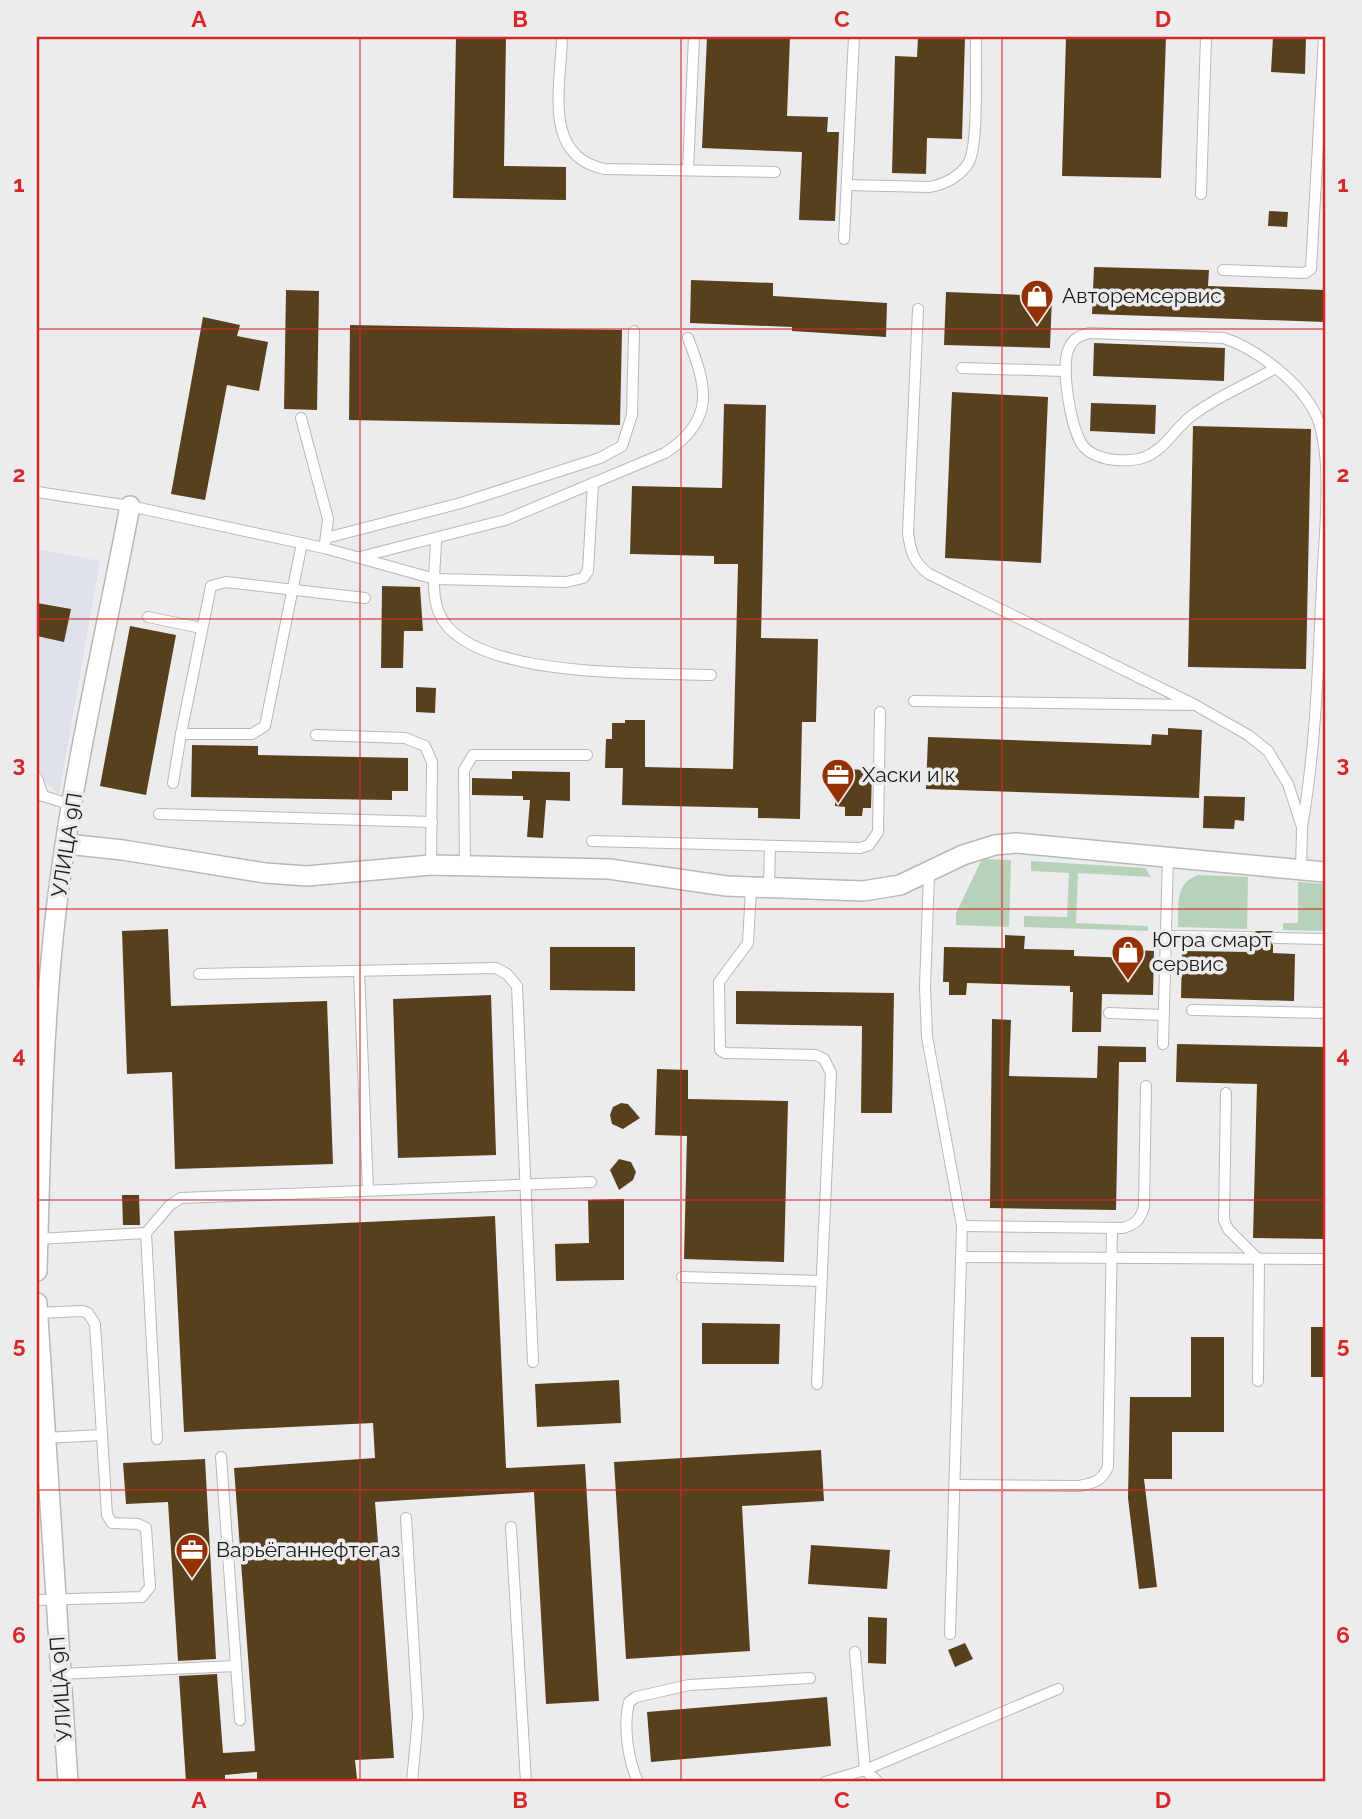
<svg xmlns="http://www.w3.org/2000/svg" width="1362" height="1819" viewBox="0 0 1362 1819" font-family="Raleway,sans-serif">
<rect width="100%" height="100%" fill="#ececef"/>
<polygon fill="#dee1ea" points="37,549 100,561 59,794 44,780 37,783"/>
<g fill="#b7d2b9">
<polygon points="982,859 1011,860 1009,927 956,925 956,913"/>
<polygon points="1031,861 1145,868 1151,877 1078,873 1076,923 1148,926 1148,931 1024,927 1024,916 1067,917 1069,873 1031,871"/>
<path d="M1198 875 1248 877 1247 929 1178 927C1179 906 1174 883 1198 875Z"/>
<polygon points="1298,882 1325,884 1325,931 1283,930 1283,923 1298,923"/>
</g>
<g fill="#59401c">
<polygon points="456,37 506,37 504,166 566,167 566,200 453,198"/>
<polygon points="707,37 790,37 787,116 828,117 827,132 839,132 835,221 799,220 802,152 702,148"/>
<polygon points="918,37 965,37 962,139 927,138 926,174 892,173 895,56 917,57"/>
<polygon points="1066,37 1166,37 1161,178 1062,176"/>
<polygon points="1273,37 1306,37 1305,74 1271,72"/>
<polygon points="1269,211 1288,212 1287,227 1268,226"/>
<polygon points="1094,267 1209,270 1208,286 1325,290 1325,322 1092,314"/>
<polygon points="691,280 773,283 773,296 887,303 886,337 792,331 792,327 690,323"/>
<polygon points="286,290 319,291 317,410 284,409"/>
<polygon points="946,292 1052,296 1050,348 944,345"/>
<polygon points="203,317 240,325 237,336 268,342 259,391 227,385 205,500 171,494"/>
<polygon points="350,325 622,330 620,425 349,420"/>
<polygon points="1094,343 1225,348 1224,381 1093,376"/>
<polygon points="952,392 1048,397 1041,563 945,558"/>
<polygon points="1091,403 1156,405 1155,434 1090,431"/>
<polygon points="724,404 766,405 761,638 818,639 816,722 802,722 800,819 758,818 758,808 622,805 623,768 605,768 606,739 612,739 612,723 625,723 625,720 645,720 645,767 733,769 738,564 714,564 714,556 630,554 632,486 722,488"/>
<polygon points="1193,426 1311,429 1306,669 1188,667"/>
<polygon points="382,586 420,587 423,631 404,631 403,668 381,668"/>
<polygon points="37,603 71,609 64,642 37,636"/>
<polygon points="130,626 176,635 146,795 100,786"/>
<polygon points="416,687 436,688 435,713 416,712"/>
<polygon points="1168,728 1202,730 1199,798 926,789 928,737 1151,745 1152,734 1168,735"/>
<polygon points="192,745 258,746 258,755 408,758 408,791 392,791 392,800 191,797"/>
<polygon points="837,769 872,770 871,808 863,808 862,816 845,816 845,807 835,806"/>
<polygon points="512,771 570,772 570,801 546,800 543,838 527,837 530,800 523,800 523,796 472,795 472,778 512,779"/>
<polygon points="1204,796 1245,797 1244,821 1235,820 1234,829 1203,828"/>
<polygon points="168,929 171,1006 327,1001 333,1164 175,1169 172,1072 127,1074 122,931"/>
<polygon points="1255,931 1273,931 1268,939 1273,945 1273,953 1295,954 1294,1001 1181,998 1182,951 1253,952 1253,944 1258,938"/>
<polygon points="1005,935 1025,936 1024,949 1074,950 1074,956 1135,958 1135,950 1154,951 1153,995 1102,994 1101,1032 1072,1032 1073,992 1070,992 1070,986 967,983 966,995 949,995 949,982 943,982 944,947 1005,948"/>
<polygon points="550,947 635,947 635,991 550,990"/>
<polygon points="736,991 894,993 892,1113 861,1113 862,1026 736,1024"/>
<polygon points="491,995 496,1155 398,1158 393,999"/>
<polygon points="992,1019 1011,1020 1009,1076 1097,1078 1098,1046 1146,1047 1146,1062 1119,1062 1116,1210 990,1208"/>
<polygon points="1177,1044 1325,1047 1325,1239 1253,1238 1257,1084 1176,1082"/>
<polygon points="657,1069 688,1070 688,1099 788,1101 784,1262 684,1259 687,1136 655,1135"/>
<polygon points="621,1103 628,1104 640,1118 623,1129 612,1124 610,1115 613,1107"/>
<polygon points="619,1159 631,1162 636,1172 633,1180 619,1190 610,1170"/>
<polygon points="122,1195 139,1195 140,1225 123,1225"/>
<polygon points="624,1199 624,1280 556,1281 555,1244 589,1243 588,1200"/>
<polygon points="495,1216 506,1468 585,1464 599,1701 546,1704 534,1492 375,1502 394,1758 355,1760 357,1779 257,1782 257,1772 225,1775 225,1782 186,1782 179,1676 217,1674 223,1753 255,1751 234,1468 375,1458 373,1423 184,1432 174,1231"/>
<polygon points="702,1323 780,1324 779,1364 702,1364"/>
<rect x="1311" y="1327" width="14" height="50"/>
<polygon points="1191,1337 1224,1337 1224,1432 1172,1432 1172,1479 1144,1479 1157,1587 1139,1589 1128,1498 1130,1397 1191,1397"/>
<polygon points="619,1380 621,1423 537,1427 535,1384"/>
<polygon points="821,1450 824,1501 742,1506 750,1651 626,1659 614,1462"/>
<polygon points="205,1459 216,1659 178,1661 168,1502 126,1504 123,1463"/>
<polygon points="811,1545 890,1550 887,1589 808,1584"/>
<polygon points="868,1617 887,1618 886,1664 868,1663"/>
<polygon points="965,1643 973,1659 955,1667 948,1650"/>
<polygon points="827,1697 831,1746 651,1762 647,1712"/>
</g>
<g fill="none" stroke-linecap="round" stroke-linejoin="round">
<defs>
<g id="lane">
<path d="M562 37C561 86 542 156 604 169L775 172"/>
<polyline points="688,170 694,37"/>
<path d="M847 185 929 187C944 185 961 176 969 162 979 142 975 63 976 37"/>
<polyline points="1201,194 1206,37"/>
<polyline points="844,239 854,37"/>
<polyline points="1223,270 1305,273 1311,269 1324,37"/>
<path d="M918 309 908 534C911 553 914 563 929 574L1195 705"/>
<polyline points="962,368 1065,371"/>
<path d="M1274 369C1248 384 1218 396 1194 414 1176 426 1166 449 1145 457 1135 461 1119 461 1108 459 1099 457 1090 454 1084 447 1071 433 1060 365 1069 348 1073 338 1080 336 1089 333L1224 338C1257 349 1301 383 1316 415 1334 455 1324 539 1322 584 1318 665 1316 747 1302 827"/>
<polyline points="301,418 328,519 325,543"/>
<polyline points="37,492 130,506 324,548 435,579 566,582 583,578 588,571 593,483"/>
<polyline points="326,538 461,503 600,458 622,446 632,415 634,331"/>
<path d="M436 539C436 561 430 592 439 613 467 680 648 672 711 675"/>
<path d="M360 557 505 520 665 453C716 420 707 387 688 338"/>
<polyline points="148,617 201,628"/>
<polyline points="914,701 1195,705 1248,735 1268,751 1288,784 1302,827 1301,870"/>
<polyline points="181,734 211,586 226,582 365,598"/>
<polyline points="316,735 405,738 425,746 432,762 431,865"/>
<polyline points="37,778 43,796"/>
<polyline points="173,783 181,734 252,734 265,726 302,543"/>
<polyline points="37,794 72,805"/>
<polyline points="159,814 432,822"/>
<polyline points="592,841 860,848 869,845 878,832 880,712"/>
<polyline points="465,865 464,770 473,755 587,755"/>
<polyline points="929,873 925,987 927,1037 962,1226 950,1634"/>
<polyline points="751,888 748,943 719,982 720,1050 725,1053 816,1055 824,1059 831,1073 817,1384"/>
<polyline points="769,888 770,846"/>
<polyline points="1166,936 1251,937"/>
<polyline points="1275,938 1325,939"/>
<polyline points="359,971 368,1190"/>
<polyline points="199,974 496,968 507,974 517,986 533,1362"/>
<polyline points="1192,1010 1325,1013"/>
<polyline points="1109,1013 1164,1015"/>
<polyline points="1163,1044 1168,856"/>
<polyline points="1226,1093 1224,1220 1228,1229 1259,1260 1258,1381"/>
<path d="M962 1226 1123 1228C1136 1224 1140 1220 1144 1207L1146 1086"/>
<polyline points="38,1239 146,1233"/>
<polyline points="962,1257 1325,1259"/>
<polyline points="682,1277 821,1281"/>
<polyline points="44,1438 102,1435"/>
<polyline points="157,1439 146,1233 170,1205 181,1198 591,1182"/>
<polyline points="221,1457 240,1720"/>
<path d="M955 1485 1079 1486C1094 1483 1102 1481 1108 1467L1112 1228"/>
<polyline points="406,1518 418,1716 412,1782"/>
<polyline points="511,1527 526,1782"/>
<polyline points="37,1600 142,1597 150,1587 146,1528 138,1524 112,1523 107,1515 95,1324 88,1313 82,1311 37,1313"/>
<polyline points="60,1674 236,1666"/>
<path d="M638 1782C628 1760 623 1726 629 1702L636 1697 689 1685 810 1678"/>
<polyline points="825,1782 865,1770 855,1652"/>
<polyline points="878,1782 865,1770 1058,1689"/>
</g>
<g id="street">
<polyline points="66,844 123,850 265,873 307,876 431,865 609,869 726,886 863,891 900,885 963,855 995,845 1016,843 1325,872"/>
<path d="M37 1271C40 1164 42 1056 52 949 66 800 102 653 130 506"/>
<polyline points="37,1303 68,1782"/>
</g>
</defs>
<use href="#lane" stroke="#b7b8ba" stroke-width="12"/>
<use href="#street" stroke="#b7b8ba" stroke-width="22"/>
<use href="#lane" stroke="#fff" stroke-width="10"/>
<use href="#street" stroke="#fff" stroke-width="19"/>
</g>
<path fill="none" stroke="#d62828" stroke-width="2" stroke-opacity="0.55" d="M360 37V1782M681 37V1782M1002 37V1782M37 329H1325M37 619H1325M37 909H1325M37 1200H1325M37 1490H1325"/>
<defs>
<symbol id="shop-pin" viewBox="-11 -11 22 30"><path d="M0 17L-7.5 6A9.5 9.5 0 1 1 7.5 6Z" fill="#953002" stroke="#ececef"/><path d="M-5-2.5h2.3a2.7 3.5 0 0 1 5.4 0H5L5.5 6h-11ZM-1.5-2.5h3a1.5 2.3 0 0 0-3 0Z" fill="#fff"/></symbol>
<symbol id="office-pin" viewBox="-11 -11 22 30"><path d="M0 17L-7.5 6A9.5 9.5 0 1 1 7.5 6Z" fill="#953002" stroke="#ececef"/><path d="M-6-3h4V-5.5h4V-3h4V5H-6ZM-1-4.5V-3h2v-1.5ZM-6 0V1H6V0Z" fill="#fff"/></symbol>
</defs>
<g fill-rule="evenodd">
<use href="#shop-pin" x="1018" y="277" width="38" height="52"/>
<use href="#office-pin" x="819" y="756" width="38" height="52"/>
<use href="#shop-pin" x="1109" y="933" width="38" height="52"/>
<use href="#office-pin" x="173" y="1531" width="38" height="52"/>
</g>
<g text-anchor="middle" stroke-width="7" stroke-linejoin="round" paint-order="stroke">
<g font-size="21" fill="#1a1a1b" stroke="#ececef" text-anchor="start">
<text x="1062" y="303">Авторемсервис</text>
<text x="862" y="782">Хаски и к</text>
<text x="1152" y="947">Югра смарт<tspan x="1152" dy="24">сервис</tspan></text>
<text x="216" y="1557">Варьёганнефтегаз</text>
</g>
<g font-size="21" fill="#1a1a1b" stroke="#ececef">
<text transform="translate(67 845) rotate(-81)" y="7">УЛИЦА 9П</text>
<text transform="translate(61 1689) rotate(-94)" y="7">УЛИЦА 9П</text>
</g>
</g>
<rect width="1362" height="1819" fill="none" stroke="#ececef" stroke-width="77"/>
<rect x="38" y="38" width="1286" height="1742" fill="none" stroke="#d62828" stroke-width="2.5"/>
<g font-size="23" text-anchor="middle" font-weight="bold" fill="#d62828">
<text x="199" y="27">A</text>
<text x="520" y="27">B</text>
<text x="842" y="27">C</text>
<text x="1163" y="27">D</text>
<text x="19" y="192">1</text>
<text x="1343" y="192">1</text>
<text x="19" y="482">2</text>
<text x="1343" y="482">2</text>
<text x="19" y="772">3</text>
<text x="1343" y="772">3</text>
<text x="19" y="1063">4</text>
<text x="1343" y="1063">4</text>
<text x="19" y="1353">5</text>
<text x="1343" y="1353">5</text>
<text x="19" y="1643">6</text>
<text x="1343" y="1643">6</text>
<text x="199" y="1808">A</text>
<text x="520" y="1808">B</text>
<text x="842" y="1808">C</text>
<text x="1163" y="1808">D</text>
</g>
</svg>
